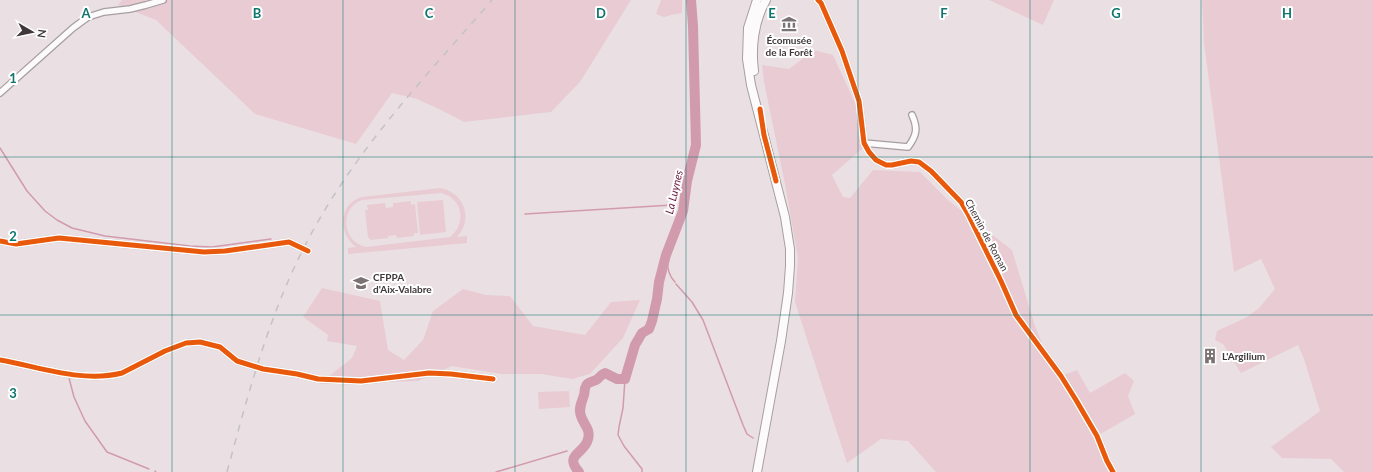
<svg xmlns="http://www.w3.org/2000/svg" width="1373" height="472" viewBox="0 0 1373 472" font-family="Lato,sans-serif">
<rect width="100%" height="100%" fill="#eae0e3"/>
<g fill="#e9cbd4" fill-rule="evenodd">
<polygon points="122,0 631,0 580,82 551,112 464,122 441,110 417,99 392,93 356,144 255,114 156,20 118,5"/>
<polygon points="661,0 682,0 682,13 671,15 664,17 656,14"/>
<polygon points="989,0 1054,0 1043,25"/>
<polygon points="1202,0 1373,0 1373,472 1344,472 1331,459 1282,458 1271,447 1320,411 1304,359 1298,345 1241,373 1223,344 1215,340 1217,331 1247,317 1259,308 1275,289 1261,259 1234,272 1204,43"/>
<polygon points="814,50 833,55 856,105 863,148 832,175 843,197 850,198 873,170 920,172 949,201 1012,250 1035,326 1049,361 1061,376 1077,370 1090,393 1125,373 1134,381 1128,396 1135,414 1097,436 1113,472 936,472 908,441 881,439 847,463 795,302 798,258 785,184 764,82 762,65 789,69"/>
<path d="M440 188C464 192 474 219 457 237L467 236V243L348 254V248L356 247C338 233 338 204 362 197ZM441 193C463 198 467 224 450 237L366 247C342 242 339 208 362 200Z"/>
<polygon points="443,200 446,232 420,235 417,202"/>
<polygon points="411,201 411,205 415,204 418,233 414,233 414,236 397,238 396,235 388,236 388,238 370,240 370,238 368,238 365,210 368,210 367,205 385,203 386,208 393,207 393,203"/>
<polygon points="322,288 380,301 388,350 404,360 423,340 433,311 463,289 486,295 510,296 533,326 585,335 611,302 640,300 623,338 590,374 572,379 541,374 501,374 452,366 418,381 319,384 352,358 357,346 327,341 328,335 303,317"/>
<polygon points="569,391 570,407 539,409 538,392"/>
</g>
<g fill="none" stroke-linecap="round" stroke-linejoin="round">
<g stroke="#d29bad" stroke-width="1.5">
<polyline points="0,148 27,191 45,211 57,220 72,228 105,236 190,246 212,247 271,239"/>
<polyline points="525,214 672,205"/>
<path d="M666 255C668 265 667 274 675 282"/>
<polyline points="676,284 692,302 703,320 743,425 747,434 753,438"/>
<polyline points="69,378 74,397 85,421 107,452 149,469"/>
<polyline points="625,379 623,408 619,427 618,435 624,446 642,469 642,472"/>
<polyline points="579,447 586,445"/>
<polyline points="155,471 156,472"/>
<polyline points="496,472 567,451"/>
</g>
<path stroke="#d29bad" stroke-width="10" d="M579 472C563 454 585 454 588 439 591 429 583 424 581 416 578 408 582 402 584 395 585 392 584 389 586 386 587 382 592 382 596 380 600 378 601 374 605 373L617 379H625L635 345 642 333 649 329 652 321 657 299 659 282 666 255 683 211 687 181 696 145 693 26 691 0"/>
<defs>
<g id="street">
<polyline points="818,0 821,3 842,51 859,101 864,143 869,152 876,160 886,165 892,165 911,161 919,162 931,171 961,202 968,214 1001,281 1016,315 1061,376 1076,400 1097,436 1107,461 1113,472"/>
<polyline points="0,93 73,28 88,17 104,12 130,9 146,5 163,0"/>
<path d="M864 143 908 147C917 135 918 128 912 115"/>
<polyline points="0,241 16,244 59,238 204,252 225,251 289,242 308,251"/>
<path d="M0 360C40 367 82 383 122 373L165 351 186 343 200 342 220 347 237 361 263 369 297 374 318 379 361 381 429 373 451 374 493 379"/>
</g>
<g id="secondary">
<polyline points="757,0 748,28 747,59 751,85 785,217 790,249 790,266 788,293 781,341 757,472"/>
<path d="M754 71C751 48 754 21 766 0"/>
</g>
</defs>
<use href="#street" stroke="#a69fa1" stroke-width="8"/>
<use href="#secondary" stroke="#a69fa1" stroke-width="10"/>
<use href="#street" stroke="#fcfafb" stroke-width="5.5"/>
<use href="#secondary" stroke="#fcfafb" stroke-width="8"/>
<path stroke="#c5c2c4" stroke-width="1.5" stroke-dasharray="7 7" stroke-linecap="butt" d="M227 472C249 391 270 310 310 236 357 148 427 75 492 0"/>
<defs>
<g id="cycleway">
<polyline points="818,0 821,3 842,51 859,101 864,143 869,152 876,160 886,165 892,165 911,161 919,162 931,171 961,202 968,214 1001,281 1016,315 1061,376 1076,400 1097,436 1107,461 1113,472"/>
<polyline points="760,109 764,135 776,181"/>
<polyline points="0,241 16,244 59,238 204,252 225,251 289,242 308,251"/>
<path d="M0 360C40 367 82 383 122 373L165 351 186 343 200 342 220 347 237 361 263 369 297 374 318 379 361 381 429 373 451 374 493 379"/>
</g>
</defs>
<use href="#cycleway" stroke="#fff" stroke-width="8"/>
<use href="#cycleway" stroke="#e8590c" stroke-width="5"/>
</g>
<path fill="none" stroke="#0f766e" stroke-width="1" stroke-opacity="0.55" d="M172 0V472M343 0V472M515 0V472M686 0V472M858 0V472M1030 0V472M1201 0V472M0 157H1373M0 315H1373"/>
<defs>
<symbol id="museum-bare" viewBox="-9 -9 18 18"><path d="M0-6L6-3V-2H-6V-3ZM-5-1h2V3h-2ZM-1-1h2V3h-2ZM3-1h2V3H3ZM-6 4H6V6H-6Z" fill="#7b7274" stroke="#fff" stroke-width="2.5" paint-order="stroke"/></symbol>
<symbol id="university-bare" viewBox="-9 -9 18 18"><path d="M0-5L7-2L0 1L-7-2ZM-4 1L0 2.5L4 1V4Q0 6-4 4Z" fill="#7b7274" stroke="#fff" stroke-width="2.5" paint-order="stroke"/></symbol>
<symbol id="building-bare" viewBox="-9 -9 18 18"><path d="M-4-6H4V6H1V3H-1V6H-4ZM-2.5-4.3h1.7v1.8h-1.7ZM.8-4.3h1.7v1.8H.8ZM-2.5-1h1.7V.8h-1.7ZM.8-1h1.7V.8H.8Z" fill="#7b7274" stroke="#fff" stroke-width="2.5" paint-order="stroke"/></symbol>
</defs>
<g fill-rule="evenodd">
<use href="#museum-bare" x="778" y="13" width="22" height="22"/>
<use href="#university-bare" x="350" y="272" width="22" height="22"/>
<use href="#building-bare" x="1199" y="345" width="22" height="22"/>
</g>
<g text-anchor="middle" stroke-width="4" stroke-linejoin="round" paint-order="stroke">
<g font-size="10" font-weight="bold" fill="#3f3739" stroke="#fff" text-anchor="start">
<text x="789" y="44" text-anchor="middle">Écomusée<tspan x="789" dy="12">de la Forêt</tspan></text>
<text x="373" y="281">CFPPA<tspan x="373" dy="12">d'Aix-Valabre</tspan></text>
<text x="1222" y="360">L'Argilium</text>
</g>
<g font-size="10" fill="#3f3739" stroke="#fff">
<text transform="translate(987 235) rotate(62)" y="4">Chemin de Roman</text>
</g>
<g font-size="11" font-style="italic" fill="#6b133b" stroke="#fff">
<text transform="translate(674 192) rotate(-77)" y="4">La Luynes</text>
</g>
</g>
<g font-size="13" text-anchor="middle" font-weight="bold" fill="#0f766e" stroke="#fff" stroke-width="4" stroke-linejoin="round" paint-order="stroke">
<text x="86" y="18">A</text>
<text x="257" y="18">B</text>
<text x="429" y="18">C</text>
<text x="601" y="18">D</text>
<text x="772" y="18">E</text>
<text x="944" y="18">F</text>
<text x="1116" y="18">G</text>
<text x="1287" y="18">H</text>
<text x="13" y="83">1</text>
<text x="13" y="241">2</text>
<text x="13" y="398">3</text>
</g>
<g transform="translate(32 32) rotate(99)" stroke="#ffffff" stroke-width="3" paint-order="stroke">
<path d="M0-3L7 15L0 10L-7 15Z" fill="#3f3739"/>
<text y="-6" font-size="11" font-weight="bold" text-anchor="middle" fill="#3f3739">N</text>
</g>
</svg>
